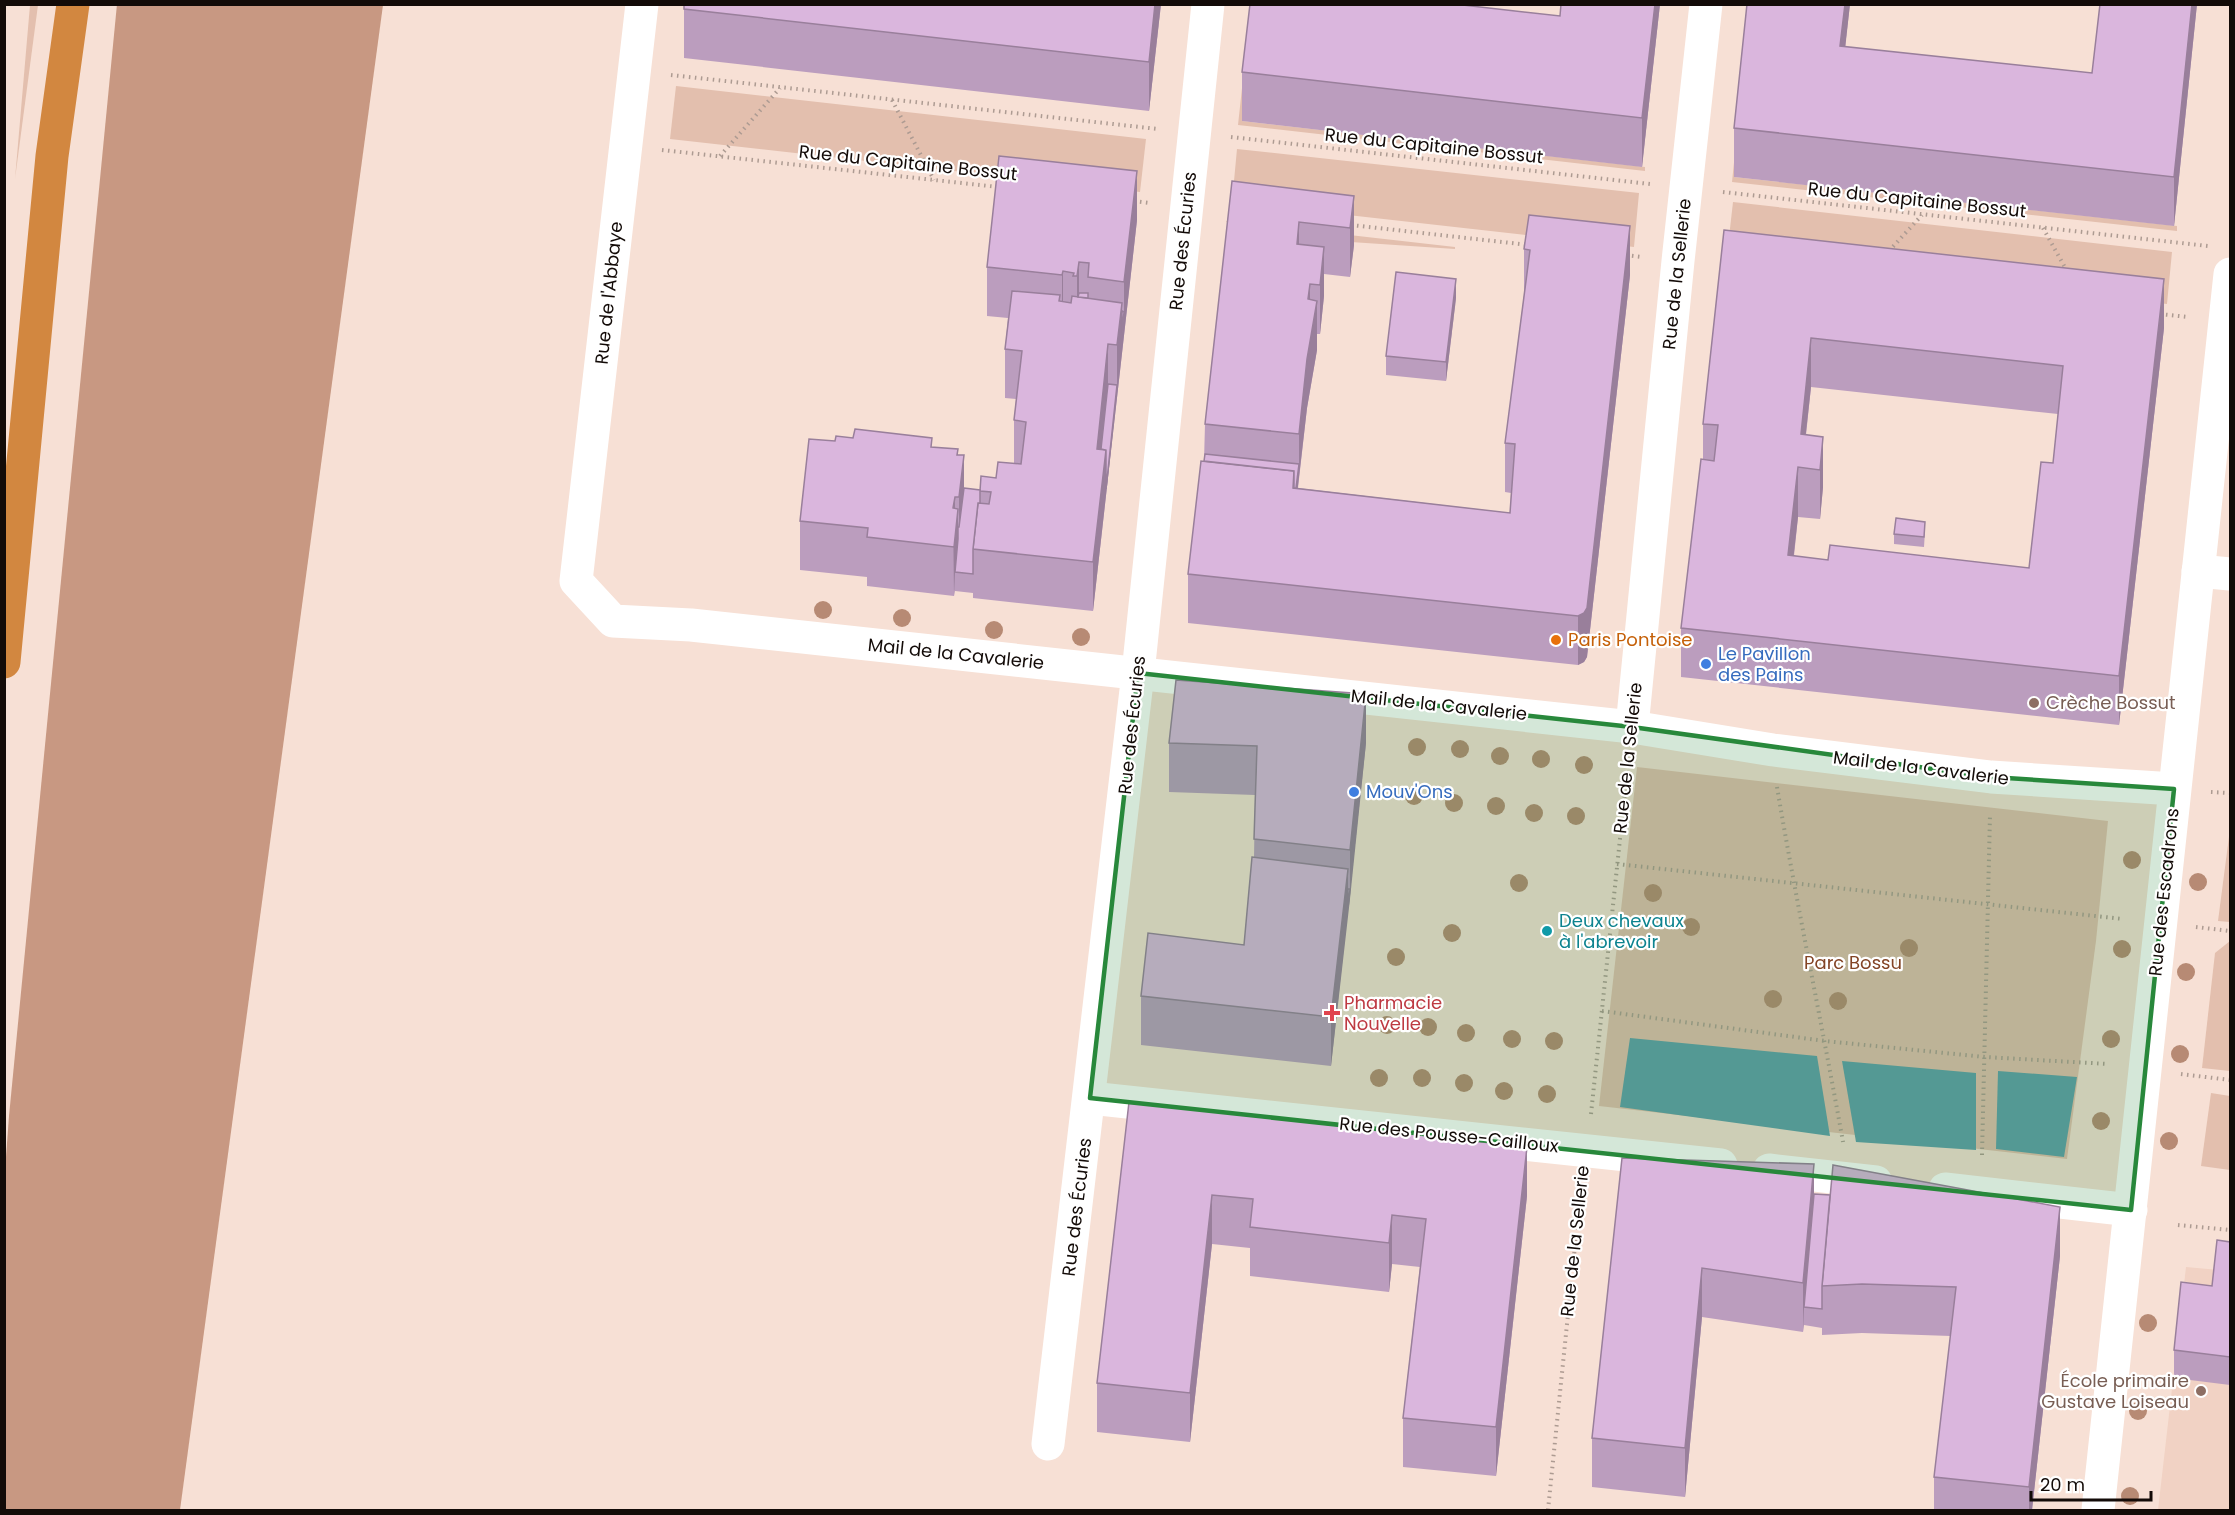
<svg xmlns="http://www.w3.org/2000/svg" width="2235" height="1515" viewBox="0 0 2235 1515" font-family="Poppins,sans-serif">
<rect width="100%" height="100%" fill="#f7e0d5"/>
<polygon fill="#f1d2c4" points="2186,1267 2230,1271 2230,1510 2158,1510"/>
<g fill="#e3bfae">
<polygon points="30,5 38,5 15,179"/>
<polygon points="1251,5 1242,121 1645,167 1645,171 1238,125"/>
<polygon points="1745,53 1747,53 1734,177 2177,226 2177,231 1732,182"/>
<polygon points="676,86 1146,139 1140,192 670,139"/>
<polygon points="1237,149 1639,193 1634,247 1232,202"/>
<polygon points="1733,202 2172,252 2167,304 1727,255"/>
<polygon points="1226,221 1455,247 1455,249 1321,240 1232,230"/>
<polygon points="1637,767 2108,821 2096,941 2067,1159 1599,1106"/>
<polygon points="2230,829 2230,922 2218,921"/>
<polygon points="2230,941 2230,1071 2202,1068 2215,953"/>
<polygon points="2211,1093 2230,1096 2230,1170 2201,1166"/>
</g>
<polygon fill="#c89882" points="117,4 383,5 180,1510 5,1510 4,1184 9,1116"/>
<g fill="#609eaa">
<polygon points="1630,1038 1817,1056 1830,1136 1620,1107"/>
<polygon points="1842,1061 1976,1073 1976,1150 1856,1142"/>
<polygon points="1998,1071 2077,1077 2064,1157 1996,1149"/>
</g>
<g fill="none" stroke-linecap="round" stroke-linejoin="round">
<g stroke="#ad9b92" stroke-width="4" stroke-dasharray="1.5 4.5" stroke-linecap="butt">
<polyline points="671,75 1158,129"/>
<polyline points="892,100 934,180"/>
<polyline points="1231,137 1650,184"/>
<polyline points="662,150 998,187"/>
<polyline points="720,156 780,88"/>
<polyline points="1723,192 2208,246"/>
<polyline points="1134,201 1150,203"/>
<polyline points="1351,225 1529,245"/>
<polyline points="2043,228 2067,271"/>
<polyline points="1889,251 1922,215"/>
<polyline points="1626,255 1642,257"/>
<polyline points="2160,314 2188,317"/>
<path d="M1777 787C1797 906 1822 1024 1843 1142"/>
<polyline points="2211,792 2230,793"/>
<polyline points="1617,864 2123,919"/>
<polyline points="2196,927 2230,931"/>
<polyline points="1602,1011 1825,1041 1985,1057 2108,1064"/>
<polyline points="2181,1074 2230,1080"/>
<polyline points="1591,1114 1628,763"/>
<polyline points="1982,1155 1990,815"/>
<polyline points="2178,1225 2230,1230"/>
<polyline points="1548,1510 1581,1187"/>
</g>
<g stroke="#fff" stroke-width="33">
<polyline points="642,4 576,581 613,621 691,625 1632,727 1773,750 1991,777 2174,789"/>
<polyline points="2198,571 2230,574"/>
<polyline points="1632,727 1678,261 1706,4"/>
<polyline points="1090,1098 1721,1165"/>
<polyline points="1769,1170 1876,1182"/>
<polyline points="1945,1189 2131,1210"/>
<polyline points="1048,1444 1138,673 1208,4"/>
<polyline points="2098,1510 2230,274"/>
</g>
<polyline stroke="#d28740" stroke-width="33" points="4,662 52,156 73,4"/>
</g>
<g fill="#b78a74">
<circle cx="823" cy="610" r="9"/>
<circle cx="902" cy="618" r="9"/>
<circle cx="994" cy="630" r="9"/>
<circle cx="1081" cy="637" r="9"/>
<circle cx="1417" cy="747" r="9"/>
<circle cx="1460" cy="749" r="9"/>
<circle cx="1500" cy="756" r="9"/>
<circle cx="1541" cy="759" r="9"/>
<circle cx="1584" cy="765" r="9"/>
<circle cx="1414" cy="796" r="9"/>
<circle cx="1454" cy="803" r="9"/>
<circle cx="1496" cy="806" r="9"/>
<circle cx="1534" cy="813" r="9"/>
<circle cx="1576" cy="816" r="9"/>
<circle cx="2132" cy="860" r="9"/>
<circle cx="2198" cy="882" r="9"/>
<circle cx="1519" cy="883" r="9"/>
<circle cx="1653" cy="893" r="9"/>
<circle cx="1691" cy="927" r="9"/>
<circle cx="1452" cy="933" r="9"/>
<circle cx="1909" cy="948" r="9"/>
<circle cx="2122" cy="949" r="9"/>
<circle cx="1396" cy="957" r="9"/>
<circle cx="2186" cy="972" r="9"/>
<circle cx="1773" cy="999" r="9"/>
<circle cx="1838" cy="1001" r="9"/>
<circle cx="1387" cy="1025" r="9"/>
<circle cx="1428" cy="1027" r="9"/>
<circle cx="1466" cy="1033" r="9"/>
<circle cx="1512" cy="1039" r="9"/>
<circle cx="2111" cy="1039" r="9"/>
<circle cx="1554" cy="1041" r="9"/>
<circle cx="2180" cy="1054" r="9"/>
<circle cx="1379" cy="1078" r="9"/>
<circle cx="1422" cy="1078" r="9"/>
<circle cx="1464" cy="1083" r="9"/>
<circle cx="1504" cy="1091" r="9"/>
<circle cx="1547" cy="1094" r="9"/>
<circle cx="2101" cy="1121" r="9"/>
<circle cx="2169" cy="1141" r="9"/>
<circle cx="2148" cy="1323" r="9"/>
<circle cx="2138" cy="1411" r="9"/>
<circle cx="2130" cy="1496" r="9"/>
</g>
<g fill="#bb9dbe" fill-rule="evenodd">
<polygon points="1161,4 1149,111 684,58 684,9"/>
<polygon points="1660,4 1642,167 1242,121 1242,72 1560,16"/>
<polygon points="1747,4 1850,4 1845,47 2092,73 2100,5 2088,4 2197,4 2174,226 1734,177 1734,128"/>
<polygon points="1232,181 1354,196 1354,245 1350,277 1324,274 1324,296 1320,334 1317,334 1317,350 1307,408 1298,488 1510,513 1511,493 1505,492 1505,443 1524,295 1524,249 1529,215 1630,275 1587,657 1584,662 1578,665 1188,623 1188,574 1204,461 1205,424"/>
<polygon points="1137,220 1093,611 973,598 973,593 955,591 955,590 954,596 867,586 867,577 800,570 800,521 835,441 932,447 958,455 964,488 980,490 1014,464 1014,420 1016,399 1005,398 1005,349 1008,318 987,316 987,267"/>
<path d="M1724 230 2164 328 2119 725 1681 677V628L1703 460V424ZM1811 387 2058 414 2053 463 2029 568 1828 560 1794 556 1798 517 1820 519 1823 487V437L1806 435Z"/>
<polygon points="1456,298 1446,381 1386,375 1386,356"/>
<polygon points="1925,531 1924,547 1894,544 1894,534"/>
<polygon points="1169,743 1366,743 1331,1066 1141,1045 1141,996 1244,945 1254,858 1255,795 1169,792"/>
<polygon points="1129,1102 1527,1196 1496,1476 1403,1467 1403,1418 1420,1267 1392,1264 1389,1292 1250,1276 1250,1248 1212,1244 1190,1442 1097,1432 1097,1383"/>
<polygon points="1622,1158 1814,1194 2060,1256 2032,1510 1934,1510 1934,1477 1951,1336 1862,1333 1822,1335 1822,1328 1804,1325 1803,1332 1702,1317 1685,1497 1592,1487 1592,1438"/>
<polygon points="2230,1242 2230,1385 2174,1378 2174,1350 2212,1286"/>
</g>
<g fill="#997f9b">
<polygon points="1155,4 1161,4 1149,111 1149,62"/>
<polygon points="1655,4 1660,4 1642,167 1642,118"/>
<polygon points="1845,4 1850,4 1840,95 1840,46"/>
<polygon points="2192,4 2197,4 2174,226 2174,177"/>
<polygon points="1137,171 1137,220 1093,611 1093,562 1106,450 1117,385 1117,345 1122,303 1122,333 1124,312 1124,282"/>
<polygon points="1354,196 1354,245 1350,277 1350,228"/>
<polygon points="1299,222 1299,271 1297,244"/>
<polygon points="1630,226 1630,275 1587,657 1584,662 1578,665 1578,616"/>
<polygon points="1324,247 1324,296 1320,334 1320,285"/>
<polygon points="1079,262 1079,312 1077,325 1077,276"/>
<polygon points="1063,271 1063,321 1062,324 1062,275"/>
<polygon points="1456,279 1456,298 1446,381 1446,362"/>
<polygon points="2164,279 2164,328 2119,725 2119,676"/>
<polygon points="1310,284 1310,333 1308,299"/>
<polygon points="1317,301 1317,350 1307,408 1294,520 1294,501 1299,464 1299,434 1307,359"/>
<polygon points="1811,338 1811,387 1802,468 1801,434"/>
<polygon points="1108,344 1108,393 1098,488 1097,449"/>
<polygon points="1823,437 1823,487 1820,519 1820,470"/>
<polygon points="964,455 964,504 959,546 959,497"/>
<polygon points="1798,467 1798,517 1788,605 1788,555"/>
<polygon points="955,497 955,537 958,509 958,558 955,572 954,596 953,508"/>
<polygon points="1366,694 1366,743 1350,899 1350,850"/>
<polygon points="1348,869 1348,908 1350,889 1350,899 1331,1066 1331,1017"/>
<polygon points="1527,1147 1527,1196 1496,1476 1496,1427"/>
<polygon points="1814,1164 1814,1213 1804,1307 1803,1332 1803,1283"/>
<polygon points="1212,1195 1212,1244 1190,1442 1190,1393"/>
<polygon points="2060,1207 2060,1256 2032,1510 2029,1510 2029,1487"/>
<polygon points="1392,1215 1392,1264 1389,1292 1389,1243"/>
<polygon points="1702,1268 1702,1317 1685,1497 1685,1448"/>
</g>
<g fill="#dab6dd" stroke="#997f9b" stroke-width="1.5" fill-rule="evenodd">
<polygon points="684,4 1155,4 1149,62 684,9"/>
<polygon points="1250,4 1454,4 1560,16 1561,4 1655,4 1642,118 1242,72"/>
<polygon points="1747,4 1845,4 1840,46 2092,73 2100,4 2192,4 2174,177 1734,128"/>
<polygon points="999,156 1137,171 1124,282 1088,277 1089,263 1079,262 1077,276 1073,276 1074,273 1063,271 1062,275 987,267"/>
<polygon points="1232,181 1354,196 1350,228 1299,222 1297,244 1324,247 1320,285 1310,284 1308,299 1317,301 1307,359 1299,434 1205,424"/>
<polygon points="1529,215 1630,226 1587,608 1584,613 1578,616 1188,574 1201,461 1294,471 1293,488 1510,513 1515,444 1505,443 1530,250 1524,249"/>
<path d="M1724 230 2164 279 2119 676 1681 628 1701 459 1714 461 1718 425 1703 424ZM1811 338 2063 366 2053 463 2041 462 2029 568 1830 545 1828 560 1788 555 1798 467 1820 470 1823 437 1801 434Z"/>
<polygon points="1396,272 1456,279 1446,362 1386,356"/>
<polygon points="1012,291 1060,295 1059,301 1071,303 1072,296 1122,303 1117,345 1108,344 1097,449 1106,450 1093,562 973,549 978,503 989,504 991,492 980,491 981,476 996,478 998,462 1021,464 1026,422 1014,420 1022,351 1005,349"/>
<polygon points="1079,293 1088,293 1088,298 1078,297"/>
<polygon points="1122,311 1124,312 1122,333"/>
<polygon points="1108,384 1117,385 1106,489 1106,450 1101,449"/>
<polygon points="855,429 932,438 931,447 958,449 957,455 964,455 959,497 955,497 953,508 958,509 954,547 867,537 868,528 800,521 809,439 835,441 836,436 853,438"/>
<polygon points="1205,454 1299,464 1296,488 1294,488 1294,471 1204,461"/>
<polygon points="964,488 980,490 980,503 978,503 973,549 973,574 955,572 958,539 958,527 959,527"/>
<polygon points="1896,518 1925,522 1924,537 1894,534"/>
<polygon points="1176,680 1366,694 1350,850 1254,839 1257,746 1169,743"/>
<polygon points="1252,857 1348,869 1331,1017 1141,996 1148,933 1244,945"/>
<polygon points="1348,889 1350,889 1348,908"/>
<polygon points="1129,1102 1527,1147 1496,1427 1403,1418 1426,1219 1392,1215 1389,1243 1250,1227 1253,1199 1212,1195 1190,1393 1097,1383"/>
<polygon points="1622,1158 1814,1164 1803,1283 1702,1268 1685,1448 1592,1438"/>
<polygon points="1833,1165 2060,1207 2029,1487 1934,1477 1956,1287 1862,1284 1822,1286"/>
<polygon points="1814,1194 1830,1195 1822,1286 1822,1309 1804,1307"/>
<polygon points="2217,1240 2230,1242 2230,1357 2174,1350 2181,1282 2212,1286"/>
</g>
<path fill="#28883b" fill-opacity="0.2" stroke="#28883b" stroke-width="4.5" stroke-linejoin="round" d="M1138 673 1632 727 1991 777 2174 789 2131 1210 1090 1098Z"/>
<circle fill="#e8710a" stroke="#fff" stroke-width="2" cx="1556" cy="640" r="6"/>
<g fill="#3f7fe0" stroke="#fff" stroke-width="2">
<circle cx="1706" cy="664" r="6"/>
<circle cx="1354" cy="792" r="6"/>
</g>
<g fill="#8d6e63" stroke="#fff" stroke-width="2">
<circle cx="2034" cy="703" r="6"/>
<circle cx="2201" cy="1391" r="6"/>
</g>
<circle fill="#0f9aa8" stroke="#fff" stroke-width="2" cx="1547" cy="931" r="6"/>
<path fill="#e0444e" stroke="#fff" stroke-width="2" d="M1329 1004h6v6h6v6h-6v6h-6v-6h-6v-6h6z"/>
<g text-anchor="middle" stroke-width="4.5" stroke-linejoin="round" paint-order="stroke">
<g font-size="18" fill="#130b08" stroke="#fff">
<text transform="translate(1434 146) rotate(6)" y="6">Rue du Capitaine Bossut</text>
<text transform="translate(908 163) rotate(6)" y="6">Rue du Capitaine Bossut</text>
<text transform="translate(1917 200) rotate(6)" y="6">Rue du Capitaine Bossut</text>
<text transform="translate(1183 241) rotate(-84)" y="6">Rue des Écuries</text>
<text transform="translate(1677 274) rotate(-84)" y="6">Rue de la Sellerie</text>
<text transform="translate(609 293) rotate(-84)" y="6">Rue de l'Abbaye</text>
<text transform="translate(956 654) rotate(6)" y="6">Mail de la Cavalerie</text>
<text transform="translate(1439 705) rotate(6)" y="6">Mail de la Cavalerie</text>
<text transform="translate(1132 725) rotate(-84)" y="6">Rue des Écuries</text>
<text transform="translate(1628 758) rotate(-84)" y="6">Rue de la Sellerie</text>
<text transform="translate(1921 768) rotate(7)" y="6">Mail de la Cavalerie</text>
<text transform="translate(2164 892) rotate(-84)" y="6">Rue des Escadrons</text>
<text transform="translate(1449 1135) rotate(6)" y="6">Rue des Pousse-Cailloux</text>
<text transform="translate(1077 1207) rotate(-83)" y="6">Rue des Écuries</text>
<text transform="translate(1575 1241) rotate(-84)" y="6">Rue de la Sellerie</text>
</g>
<g font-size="18" fill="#c56008" stroke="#fff" text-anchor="start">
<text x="1568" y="646">Paris Pontoise</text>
</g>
<g font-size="18" fill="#366cbe" stroke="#fff" text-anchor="start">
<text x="1718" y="660">Le Pavillon<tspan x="1718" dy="21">des Pains</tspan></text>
<text x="1366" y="798">Mouv'Ons</text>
</g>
<g font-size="18" fill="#785e54" stroke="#fff" text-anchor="start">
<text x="2046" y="709">Crèche Bossut</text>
<text x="2189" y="1387" text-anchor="end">École primaire<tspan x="2189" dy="21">Gustave Loiseau</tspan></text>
</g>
<g font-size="18" fill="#0d838f" stroke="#fff" text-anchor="start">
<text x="1559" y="927">Deux chevaux<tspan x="1559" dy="21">à l'abrevoir</tspan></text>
</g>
<g font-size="18" fill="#834425" stroke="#fff">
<text x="1853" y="969">Parc Bossu</text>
</g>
<g font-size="18" fill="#be3a42" stroke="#fff" text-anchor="start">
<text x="1344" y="1009">Pharmacie<tspan x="1344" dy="21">Nouvelle</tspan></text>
</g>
</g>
<rect width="2235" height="1515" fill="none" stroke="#130b08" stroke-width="12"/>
<path d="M2031 1491v9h120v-9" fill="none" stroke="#130b08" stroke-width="3"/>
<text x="2040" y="1491" font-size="18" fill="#130b08" stroke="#ffffff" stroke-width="4.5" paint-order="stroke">20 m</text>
</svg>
